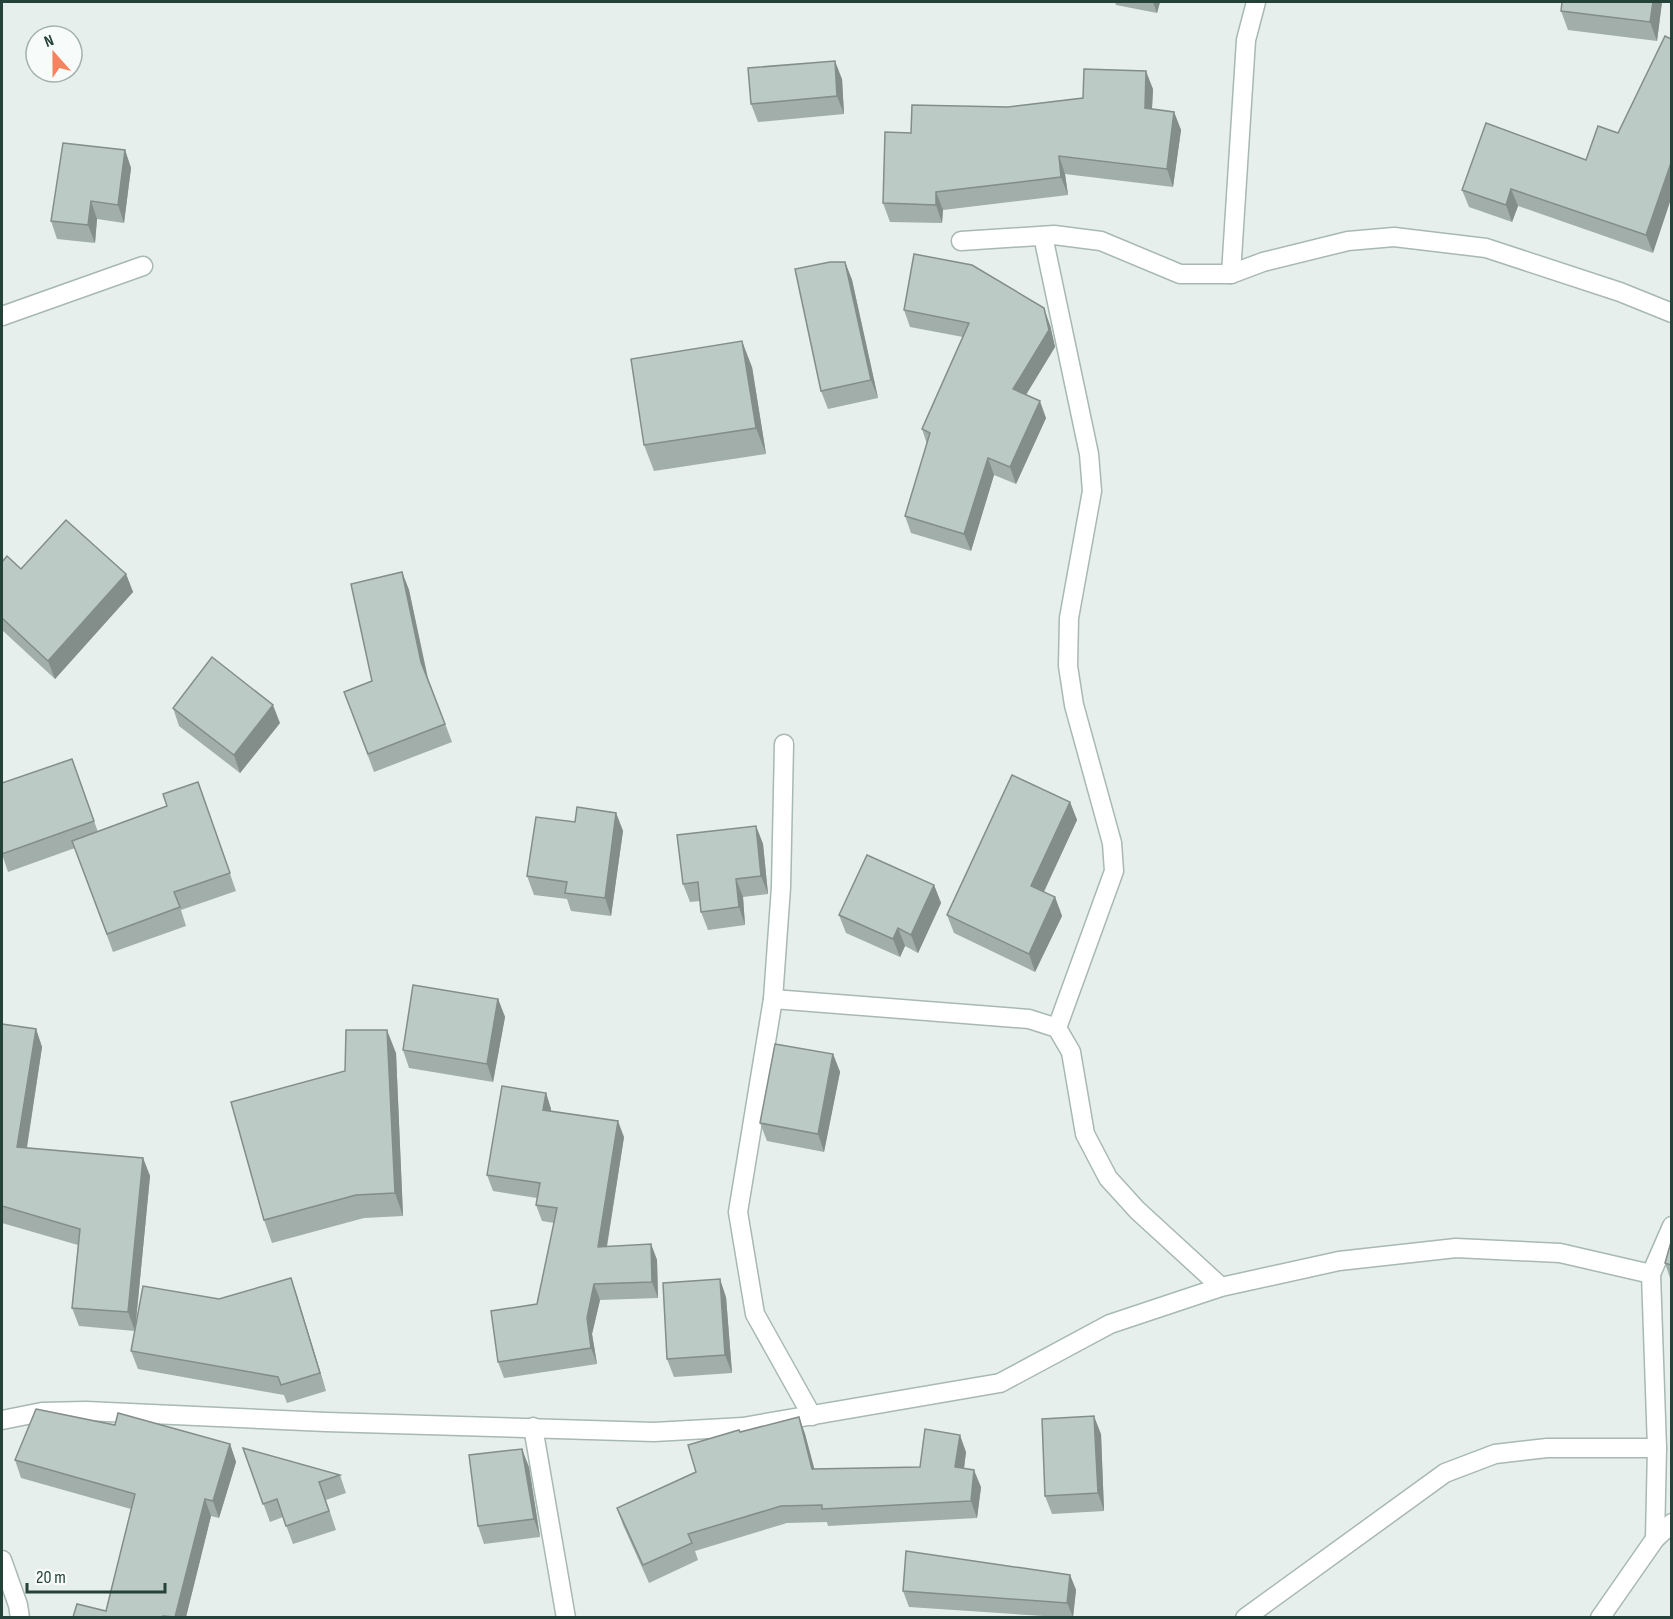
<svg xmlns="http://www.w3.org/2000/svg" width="1673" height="1619" viewBox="0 0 1673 1619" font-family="'Sofia Sans Condensed',sans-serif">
<rect width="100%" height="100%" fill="#e6efeb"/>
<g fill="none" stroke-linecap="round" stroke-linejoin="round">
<defs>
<g id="minor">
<polyline points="1043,236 1089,454 1092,491 1069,618 1068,666 1074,705 1112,843 1114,871 1057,1028"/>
<polyline points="961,241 1054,235 1101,241 1180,274 1231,274 1263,262 1348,241 1394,237 1486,248 1620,292 1672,313"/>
<polyline points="1231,274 1246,40 1256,2"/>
<polyline points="2,316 143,266"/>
<polyline points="784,744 781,887 773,999 738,1212 755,1314 812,1416"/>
<polyline points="773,999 1029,1019 1057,1028 1071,1052 1085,1134 1108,1178 1137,1210 1221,1287"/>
<polyline points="2,1420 42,1412 86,1411 326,1422 654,1432 743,1427 1000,1383 1110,1324 1221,1287 1339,1261 1456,1248 1560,1253 1651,1274"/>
<polyline points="533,1427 566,1618"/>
<polyline points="1655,1539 1657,1448 1651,1274 1672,1226"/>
<polyline points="2,1560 18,1605 20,1618"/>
<polyline points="1245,1618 1445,1473 1495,1454 1547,1448 1657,1448"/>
<polyline points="1600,1618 1655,1539 1672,1523"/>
</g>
</defs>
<use href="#minor" stroke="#a8b8b2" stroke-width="21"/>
<use href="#minor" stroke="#fff" stroke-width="18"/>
</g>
<g fill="#a1aea9">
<polygon points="1115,2 1160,2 1157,13 1116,5"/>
<polygon points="1562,2 1662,2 1657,41 1568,30 1561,11"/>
<polygon points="842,79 844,114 758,122 751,104"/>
<polygon points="1153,89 1152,109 1174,112 1181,130 1173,187 1065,174 1068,195 943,210 942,223 890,222 883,203 911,133 1008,107"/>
<polygon points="1618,133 1653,253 1518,206 1512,222 1469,207 1462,190 1586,160"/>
<polygon points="125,150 131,168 124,223 97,219 95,243 57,239 51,221"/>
<polygon points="845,262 852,280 878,398 828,409 821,391"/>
<polygon points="904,310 1050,325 1055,347 1026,395 1046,418 1016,484 994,475 971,551 911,533 905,516 927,444 922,429 963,337 910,327"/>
<polygon points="752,367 766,454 654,471 644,445"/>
<polygon points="2,562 21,569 126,574 133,592 55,679 2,630"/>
<polygon points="402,572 409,590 428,678 452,742 374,772 344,692 372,681"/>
<polygon points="173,708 280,723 240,773 179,726"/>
<polygon points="72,759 98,832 167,806 198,782 236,891 181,910 186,926 113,952 75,848 8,872 2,854"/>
<polygon points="1070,802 1077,820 1044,892 1055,897 1062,916 1035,972 954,933 947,915"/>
<polygon points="616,813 623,831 611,916 571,911 567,899 534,895 527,876 575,822"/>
<polygon points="756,826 763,844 768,894 743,897 745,925 708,930 701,912 700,901 690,902 683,884"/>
<polygon points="934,885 941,903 918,953 905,946 900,957 846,933 839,915"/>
<polygon points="498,999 505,1017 493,1082 409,1068 403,1050"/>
<polygon points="2,1024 36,1029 42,1047 27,1148 143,1158 150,1176 135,1331 79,1326 72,1308 78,1245 2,1223"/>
<polygon points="396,1053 403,1216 364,1218 272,1243 264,1220 345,1071"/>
<polygon points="833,1054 840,1072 824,1152 767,1141 760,1123"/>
<polygon points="546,1093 551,1109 551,1111 624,1137 607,1247 651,1244 657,1260 658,1298 600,1300 592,1334 597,1364 504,1378 498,1362 537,1304 554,1223 542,1221 536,1205 537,1198 493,1191 487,1175"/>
<polygon points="1671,1242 1671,1281 1665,1263"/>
<polygon points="291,1278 297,1296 326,1391 287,1403 284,1395 138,1369 131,1351"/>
<polygon points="726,1297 732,1373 674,1377 667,1359"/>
<polygon points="799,1417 805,1434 814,1469 920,1467 966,1452 964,1468 981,1487 977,1518 828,1526 827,1522 787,1523 695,1551 698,1560 649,1583 623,1525 617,1508 696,1472 740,1432"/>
<polygon points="115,1425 230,1444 236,1462 219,1518 211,1516 186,1617 73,1617 106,1611 131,1509 21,1478 15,1460"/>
<polygon points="1101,1434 1104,1511 1052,1514 1045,1496"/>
<polygon points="243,1448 340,1475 346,1493 326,1500 336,1530 293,1544 283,1517 270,1522"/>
<polygon points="529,1467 540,1537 484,1544 478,1526"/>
<polygon points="1070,1575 1076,1590 1073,1617 1059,1617 909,1607 903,1591"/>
</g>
<g fill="#838d89">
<polygon points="1153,2 1160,2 1157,13"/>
<polygon points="1653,2 1662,2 1657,41 1650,22"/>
<polygon points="835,61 842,79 844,114 837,96"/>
<polygon points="1146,71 1153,89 1151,126 1145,108"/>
<polygon points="1174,112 1181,130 1173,187 1167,169"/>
<polygon points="125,150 131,168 124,223 118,205"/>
<polygon points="1059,156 1065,174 1068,195 1061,177"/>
<polygon points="1671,163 1671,199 1653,253 1646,235"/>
<polygon points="1511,189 1518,206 1512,222 1506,205"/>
<polygon points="936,192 943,210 942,223 936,205"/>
<polygon points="91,201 97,219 95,243 88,225"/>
<polygon points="845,262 852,280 878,398 871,380"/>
<polygon points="1044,308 1050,325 1055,347 1019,406 1013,389"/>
<polygon points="742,341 752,367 766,454 756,428"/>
<polygon points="1040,401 1046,418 1016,484 1010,467"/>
<polygon points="988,458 994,475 971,551 964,534"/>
<polygon points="402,572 409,590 428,680 421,662"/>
<polygon points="126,574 133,592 55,679 48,661"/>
<polygon points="273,705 280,723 240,773 234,755"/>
<polygon points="1070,802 1077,820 1038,904 1031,886"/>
<polygon points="616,813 623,831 611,916 605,898"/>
<polygon points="756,826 763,844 768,894 761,876"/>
<polygon points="736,879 743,897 745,925 739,907"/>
<polygon points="934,885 941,903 918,953 911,935"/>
<polygon points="1055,897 1062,916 1035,972 1029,954"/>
<polygon points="898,928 905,946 900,957 893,939"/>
<polygon points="498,999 505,1017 493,1082 487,1064"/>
<polygon points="36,1029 42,1047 24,1165 17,1147"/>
<polygon points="387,1030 396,1053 403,1216 395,1193"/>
<polygon points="833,1054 840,1072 824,1152 818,1134"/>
<polygon points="546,1093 551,1109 549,1126 543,1110"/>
<polygon points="618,1121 624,1137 604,1263 598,1247"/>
<polygon points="143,1158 150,1176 135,1331 128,1312"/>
<polygon points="651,1244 657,1260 658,1298 652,1282"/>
<polygon points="291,1278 297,1296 326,1391 320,1373"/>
<polygon points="720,1279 726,1297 732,1373 725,1355"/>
<polygon points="594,1284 600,1300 592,1334 597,1364 591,1348 587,1318"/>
<polygon points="1094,1416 1101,1434 1104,1511 1098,1493"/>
<polygon points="799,1417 805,1434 819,1486 812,1469"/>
<polygon points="960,1435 966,1452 962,1484 955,1467"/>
<polygon points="230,1444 236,1462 219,1518 213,1501"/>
<polygon points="522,1449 529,1467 540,1537 534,1519"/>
<polygon points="974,1470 981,1487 977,1518 971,1501"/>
<polygon points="205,1499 211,1516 186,1617 175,1617"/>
<polygon points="1070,1575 1076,1590 1073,1617 1067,1603"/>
</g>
<g fill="#bbcac4" stroke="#838d89" stroke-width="1.5">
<polygon points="1562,2 1653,2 1650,22 1561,11"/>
<polygon points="1665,36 1671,39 1671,163 1646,235 1511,189 1506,205 1462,190 1486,123 1586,160 1598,126 1618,133"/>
<polygon points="835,61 837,96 751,104 748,68"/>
<polygon points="1084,69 1146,71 1145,108 1174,112 1167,169 1059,156 1061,177 936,192 936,205 883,203 885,132 911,133 912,105 1008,107 1083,98"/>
<polygon points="63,143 125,150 118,205 91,201 88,225 51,221"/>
<polygon points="914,254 972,265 1044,308 1049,330 1013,389 1040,401 1010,467 988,458 964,534 905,516 930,433 922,429 969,323 904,310"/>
<polygon points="830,262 845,262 871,380 821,391 795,269"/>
<polygon points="742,341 756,428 644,445 631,359"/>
<polygon points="66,520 126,574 48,661 2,618 2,562 7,556 21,569"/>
<polygon points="402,572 421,662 445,724 368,754 344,692 372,681 351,584"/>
<polygon points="212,657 273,705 234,755 173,708"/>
<polygon points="72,759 94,821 2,854 2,783"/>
<polygon points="1012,775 1070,802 1031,886 1055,897 1029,954 947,915"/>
<polygon points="198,782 230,873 174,892 180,907 107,934 72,841 167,806 163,794"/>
<polygon points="577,807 616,813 605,898 565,893 567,882 527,876 536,817 575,822"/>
<polygon points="756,826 761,876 736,879 739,907 701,912 698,882 683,884 677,835"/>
<polygon points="867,855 934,885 911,935 898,928 893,939 839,915"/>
<polygon points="413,985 498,999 487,1064 403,1050"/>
<polygon points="2,1024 36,1029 17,1147 143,1158 128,1312 72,1308 80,1229 2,1206"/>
<polygon points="346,1030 387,1030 395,1193 356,1195 264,1220 231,1102 345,1071"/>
<polygon points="775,1044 833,1054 818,1134 760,1123"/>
<polygon points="502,1086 546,1093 543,1110 618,1121 598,1247 651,1244 652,1282 594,1284 587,1318 591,1348 498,1362 491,1311 537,1304 557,1208 536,1205 540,1183 487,1175"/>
<polygon points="1671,1242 1671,1265 1665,1263"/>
<polygon points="291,1278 320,1373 281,1385 278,1377 131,1351 143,1286 219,1299"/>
<polygon points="720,1279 725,1355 667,1359 663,1283"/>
<polygon points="36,1409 115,1425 118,1413 230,1444 213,1501 205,1499 175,1617 163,1616 163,1617 73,1617 77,1604 106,1611 135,1494 15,1460"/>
<polygon points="1094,1416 1098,1493 1045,1496 1042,1419"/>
<polygon points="799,1417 812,1469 920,1467 925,1429 960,1435 955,1467 974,1470 971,1501 822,1509 822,1505 781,1506 688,1534 692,1543 643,1565 617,1508 696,1472 688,1445 739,1430 740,1432"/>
<polygon points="243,1448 340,1475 319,1482 329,1511 286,1526 277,1499 263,1504"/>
<polygon points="522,1449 534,1519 478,1526 469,1455"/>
<polygon points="906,1551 1070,1575 1067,1603 903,1591"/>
</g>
<rect width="1673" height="1619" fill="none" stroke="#24423a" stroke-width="6"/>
<g transform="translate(54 54) rotate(339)"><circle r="28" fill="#f7fbf9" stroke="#a3b1ad" stroke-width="1.5"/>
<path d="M0-4.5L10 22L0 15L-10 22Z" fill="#f4845f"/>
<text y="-9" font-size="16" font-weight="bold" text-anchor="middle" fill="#24423a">N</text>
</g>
<path d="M27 1583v9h138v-9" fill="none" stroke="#24423a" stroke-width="3"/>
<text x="36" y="1583" font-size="18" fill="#24423a" stroke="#f7fbf9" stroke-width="4.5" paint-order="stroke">20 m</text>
</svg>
